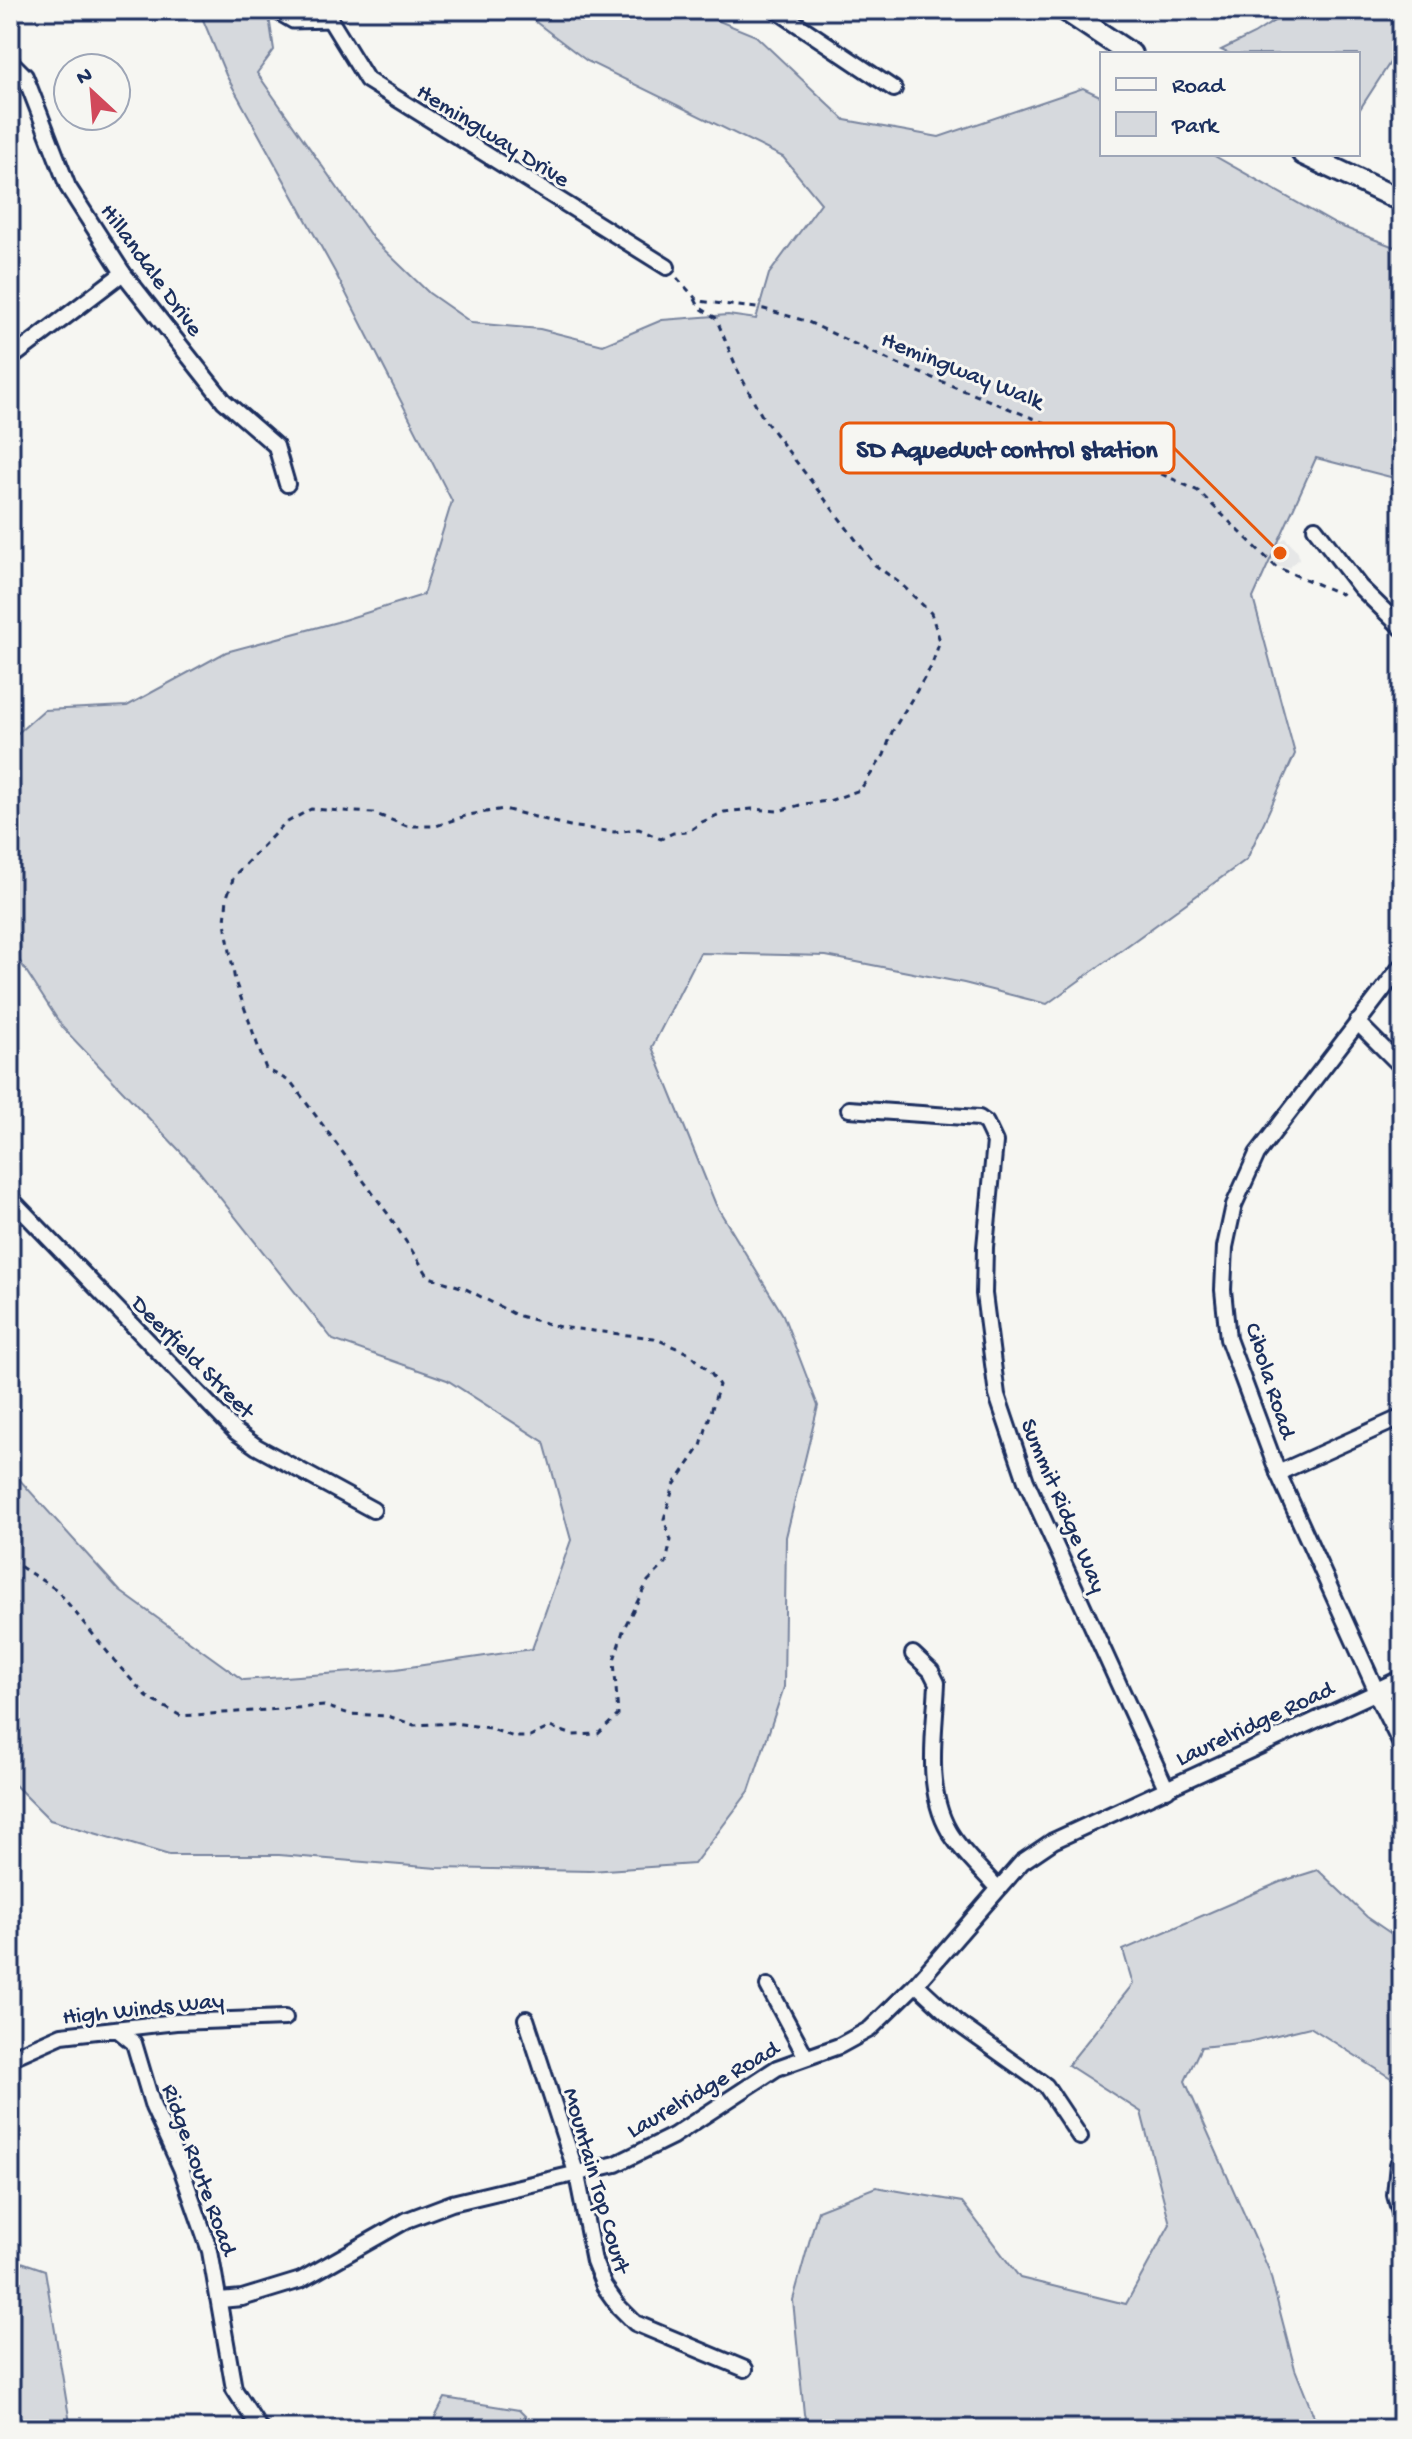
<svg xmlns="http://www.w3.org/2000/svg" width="1412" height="2439" viewBox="0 0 1412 2439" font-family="'Gochi Hand',sans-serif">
<rect width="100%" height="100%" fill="#f6f6f2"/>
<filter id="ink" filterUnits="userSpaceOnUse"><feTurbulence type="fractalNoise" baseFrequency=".0125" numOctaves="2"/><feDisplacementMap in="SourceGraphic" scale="16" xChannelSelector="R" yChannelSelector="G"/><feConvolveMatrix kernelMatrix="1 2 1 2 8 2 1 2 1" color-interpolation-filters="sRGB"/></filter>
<g filter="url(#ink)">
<polygon fill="#e6e7e7" points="1285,538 1298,552 1299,559 1289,568 1278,567 1263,554"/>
<g fill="#d6d9dd" stroke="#78849e" stroke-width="2">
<polygon points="199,10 268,10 274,50 257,73 374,240 429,293 472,323 540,329 603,345 662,320 728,315 756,319 769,274 821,203 783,157 587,61 520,10 692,10 756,36 845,120 939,137 1083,88 1102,97 1102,154 1211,154 1335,224 1402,250 1402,480 1316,458 1253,598 1295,754 1247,859 1047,1004 964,983 826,956 700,953 652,1047 716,1205 783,1315 818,1406 786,1537 784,1687 749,1791 694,1864 590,1871 437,1868 279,1855 169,1855 50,1820 10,1780 10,1469 120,1591 243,1680 396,1669 532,1649 571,1540 544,1442 447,1380 333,1340 198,1170 63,1028 10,946 10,740 44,710 127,706 226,652 337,622 423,595 452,501 335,272 226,75"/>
<polygon points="1291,10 1402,10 1402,50 1393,58 1358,112 1358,54 1230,54 1221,50 1254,34"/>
<polygon points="1318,1870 1367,1917 1402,1941 1402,2085 1310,2027 1248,2042 1201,2047 1185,2081 1269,2270 1295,2369 1319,2429 809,2429 804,2414 793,2300 818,2210 876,2187 962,2202 1020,2278 1126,2304 1170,2224 1141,2112 1068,2065 1133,1984 1123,1950 1280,1882"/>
<polygon points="10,2258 45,2270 71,2429 10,2429"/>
<polygon points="445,2398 519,2410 538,2429 429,2429"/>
</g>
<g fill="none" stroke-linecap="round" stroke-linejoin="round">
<defs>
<polyline id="service" points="268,10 292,24 332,23"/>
<g id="minor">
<polyline points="328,10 332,23 367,80 667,267"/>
<polyline points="776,10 894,89"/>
<polyline points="10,61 25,76 68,187 123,273 224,401 276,446 287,484"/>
<polyline points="10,359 123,273"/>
<polyline points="1315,528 1360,587 1402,628"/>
<polyline points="1357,1022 1402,1067"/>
<polyline points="849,1109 979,1118 986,1123 995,1142 985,1247 984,1294 997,1395 1026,1481 1167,1790"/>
<polyline points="10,1198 236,1432 257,1447 373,1510"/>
<polyline points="1278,1473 1402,1417"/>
<path d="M913 1654 931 1671 937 1683C935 1731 924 1788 949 1831 961 1852 982 1870 998 1889"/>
<polyline points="916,1984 959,2024 1046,2086 1080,2137"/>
<polyline points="768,1986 806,2057"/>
<polyline points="526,2019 577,2175 594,2261 604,2286 619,2307 635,2323 745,2369"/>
<polyline points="109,2030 118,2030 134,2043 153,2107 181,2168 210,2251 234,2389 260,2429"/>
<polyline points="10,2058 62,2035 176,2022 285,2018"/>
<polyline points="1398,2164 1395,2195 1402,2220"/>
<polyline points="220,2300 242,2298 301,2280 407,2220 452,2203 616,2164 673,2136 777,2068 839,2046 870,2029 916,1984 1022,1862 1053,1841 1377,1692 1278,1473 1228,1339 1223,1290 1225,1247 1234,1205 1257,1154 1402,965"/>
</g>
<polyline id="tertiary" points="1402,1680 1377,1692 1402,1742"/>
<g id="secondary">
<polyline points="1065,10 1131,54"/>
<polyline points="1303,154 1402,201"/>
</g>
</defs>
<use href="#service" stroke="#1b2f5e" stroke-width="13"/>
<use href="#minor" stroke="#1b2f5e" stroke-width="20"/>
<use href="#tertiary" stroke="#1b2f5e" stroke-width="24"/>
<use href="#secondary" stroke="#1b2f5e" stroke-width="26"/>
<g stroke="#1b2f5e" stroke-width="3" stroke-dasharray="6 6" stroke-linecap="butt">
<polyline points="677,278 698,301 764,309 806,321 893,362 1060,429 1175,480 1198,491 1276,567 1341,594 1344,591"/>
<polyline points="10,1560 57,1590 118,1665 147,1697 181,1716 324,1706 350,1714 388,1716 414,1725 454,1723 489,1728 514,1737 530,1737 550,1727 573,1735 598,1734 618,1715 614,1660 624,1628 648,1581 666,1563 671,1540 664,1519 674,1485 701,1446 719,1385 710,1372 690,1354 654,1338 560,1327 516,1315 464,1288 429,1277 388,1214 291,1082 266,1069 235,981 225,922 227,897 234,876 284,824 311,809 373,813 407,826 436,826 468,815 504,809 570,826 614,832 639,829 661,839 673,833 688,832 702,822 724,812 752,809 778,811 804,804 829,801 860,790 884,755 892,732 931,667 940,641 931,613 901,584 875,565 763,418 738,371 716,318 699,307 693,295"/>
</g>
<use href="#service" stroke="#f6f6f2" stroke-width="7"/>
<use href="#minor" stroke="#f6f6f2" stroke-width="14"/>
<use href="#tertiary" stroke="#f6f6f2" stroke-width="18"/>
<use href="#secondary" stroke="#f6f6f2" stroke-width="20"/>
</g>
</g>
<g text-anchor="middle" stroke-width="6" stroke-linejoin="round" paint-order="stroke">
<g font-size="24" fill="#1b2f5e" stroke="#f6f6f2">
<text transform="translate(494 134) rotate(32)" y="8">Hemingway Drive</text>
<text transform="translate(153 269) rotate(54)" y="8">Hillandale Drive</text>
<text transform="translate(963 369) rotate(22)" y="8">Hemingway Walk</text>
<text transform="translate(194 1356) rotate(45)" y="8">Deerfield Street</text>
<text transform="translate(1272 1380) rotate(72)" y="8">Cibola Road</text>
<text transform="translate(1065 1505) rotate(67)" y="8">Summit Ridge Way</text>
<text transform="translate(1254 1722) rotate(-25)" y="8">Laurelridge Road</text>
<text transform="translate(143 2007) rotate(-6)" y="8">High Winds Way</text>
<text transform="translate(702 2088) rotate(-30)" y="8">Laurelridge Road</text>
<text transform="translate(201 2169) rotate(70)" y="8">Ridge Route Road</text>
<text transform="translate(598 2180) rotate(74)" y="8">Mountain Top Court</text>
</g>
</g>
<path fill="none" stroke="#e8590c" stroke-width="3" d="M1280 553L1174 448"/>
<circle fill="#e8590c" stroke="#f6f6f2" stroke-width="3" cx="1280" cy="553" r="8"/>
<rect fill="#f6f6f2" stroke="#e8590c" stroke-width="3" x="841" y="423" width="333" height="50" rx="8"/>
<g font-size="26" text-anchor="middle" font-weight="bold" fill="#1b2f5e">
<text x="1007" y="457">SD Aqueduct control station</text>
</g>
<rect width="1412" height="2439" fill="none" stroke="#f6f6f2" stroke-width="40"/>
<rect x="20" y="20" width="1372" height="2399" fill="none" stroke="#1b2f5e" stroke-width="3" filter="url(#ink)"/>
<rect x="1100" y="52" width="260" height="104" fill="#f6f6f2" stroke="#9ea6b7" stroke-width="2"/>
<rect x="1116" y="78" width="40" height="12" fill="#f6f6f2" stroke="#9ea6b7" stroke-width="2"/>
<text x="1172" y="92" font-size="24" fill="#1b2f5e">Road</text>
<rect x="1116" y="112" width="40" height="24" fill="#d6d9dd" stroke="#9ea6b7" stroke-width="2"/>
<text x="1172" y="132" font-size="24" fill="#1b2f5e">Park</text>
<g transform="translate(92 92) rotate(334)"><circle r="38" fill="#f6f6f2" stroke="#9ea6b7" stroke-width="2"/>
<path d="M0-6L14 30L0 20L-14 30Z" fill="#d1495b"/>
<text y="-12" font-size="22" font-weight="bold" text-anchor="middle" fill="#1b2f5e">N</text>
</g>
</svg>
